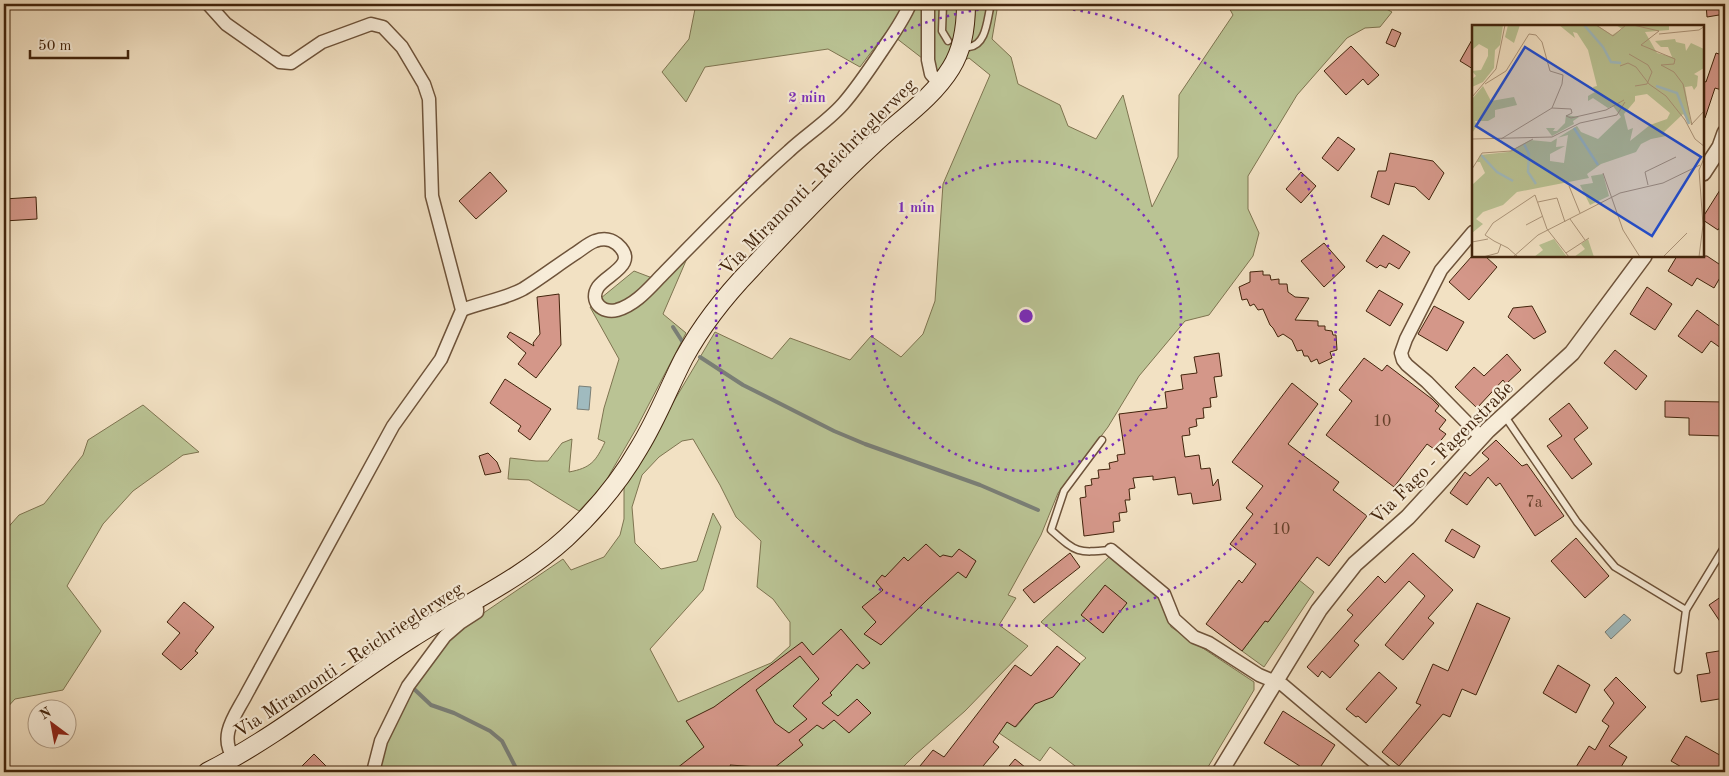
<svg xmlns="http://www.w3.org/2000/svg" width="1729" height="776" viewBox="0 0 1729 776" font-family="'Old Standard TT',serif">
<rect width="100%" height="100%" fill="#f2e1c3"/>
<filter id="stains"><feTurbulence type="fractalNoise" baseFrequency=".004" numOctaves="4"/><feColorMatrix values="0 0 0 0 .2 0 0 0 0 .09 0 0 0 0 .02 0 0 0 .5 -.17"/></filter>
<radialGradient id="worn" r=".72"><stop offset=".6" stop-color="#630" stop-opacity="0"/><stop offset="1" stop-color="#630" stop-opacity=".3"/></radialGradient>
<g fill="#bac394" stroke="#7e7450" fill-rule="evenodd">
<path d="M687 4H998L992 39 1011 57 1018 84 1060 105 1068 126 1096 139 1123 95 1152 207 1178 157 1179 95 1233 15 1227 4H1377L1392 12 1380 27 1365 28 1347 38 1297 95 1248 176V209L1259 233 1253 256 1209 315 1185 321 1139 376 1108 427 1058 493 1041 535 1008 595 1016 598 999 625 1028 646 965 711 915 755 898 772H378L383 747 409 693 445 641 460 629 563 559 571 570 604 557 620 535 624 519V485L715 332 772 359 790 338 850 360 871 336 901 357 923 334 935 301 943 184 990 75 969 58 940 72 887 31 860 67 828 49 705 67 686 102 662 72 689 39 695 9ZM693 439 720 485 736 517 761 541 757 587 773 599 790 622V646L771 663 678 702 650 649 703 590 721 527 713 513 697 561 661 569 635 543 632 507 642 475 659 457 682 441Z"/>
<path d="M688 256 663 314 686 333 636 429 604 484 579 511 529 480 508 479 510 458 536 461H548L562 443 572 439 569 472C591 468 596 461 605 442L598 439 604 408 619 359 590 307 634 271 655 279Z"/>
<polygon points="143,405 199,452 183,455 133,491 103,524 67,586 101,631 63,690 15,699 4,711 4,532 19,515 44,504 83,455 88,440"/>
<polygon points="1111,555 1156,592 1171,627 1254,682 1254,690 1205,772 1083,772 1050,747 1040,761 999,733 1007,722 1016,727 1035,704 1086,658 1041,622"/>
<polygon points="1299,580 1314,592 1264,667 1242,651 1265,621 1268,622"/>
</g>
<g fill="#a0bbbf" stroke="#7a7f77">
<polygon points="579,386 591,387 589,410 577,409"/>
<polygon points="1624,614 1631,620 1611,639 1605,632"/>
</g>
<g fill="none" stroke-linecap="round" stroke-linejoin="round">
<g stroke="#7a7f77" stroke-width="4">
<polyline points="673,327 682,341"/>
<polyline points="700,357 743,385 834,431 865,444 980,485 1038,510"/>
<polyline points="413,688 431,705 454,713 490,731 502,741 518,772"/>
</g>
</g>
<g fill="#d49789" stroke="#42240c" fill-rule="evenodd">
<polygon points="1706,4 1725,4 1725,14 1707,17"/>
<polygon points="1392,29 1401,33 1395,47 1386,43"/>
<polygon points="1473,38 1473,69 1460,61"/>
<polygon points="1351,46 1379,75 1368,85 1363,79 1346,95 1324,71"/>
<polygon points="1716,53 1725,56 1725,91 1715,88 1705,118 1703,117 1703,81 1706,82"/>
<polygon points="1338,137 1355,149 1338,171 1322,158"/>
<polygon points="1390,153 1433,161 1444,173 1429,200 1415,187 1395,183 1389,205 1371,197 1378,171 1386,171"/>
<polygon points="490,172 507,191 476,219 459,201"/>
<polygon points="1301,172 1316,186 1301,203 1286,189"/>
<polygon points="1725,182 1725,218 1718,230 1703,220 1703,217"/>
<polygon points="36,197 37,219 4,221 4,199"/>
<polygon points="1383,235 1410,252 1399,269 1389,263 1386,268 1380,265 1377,268 1366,261"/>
<polygon points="1324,243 1345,267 1324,287 1301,261"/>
<polygon points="1472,256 1485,256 1497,267 1469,300 1449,282"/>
<polygon points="1677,256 1707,256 1725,268 1725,269 1714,288 1697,278 1692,286 1668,271"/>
<polygon points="1263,271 1263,275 1270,275 1271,280 1279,279 1279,284 1287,284 1288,292 1295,297 1309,298 1295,320 1318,321 1318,326 1325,326 1325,330 1332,331 1333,335 1336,335 1337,350 1330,352 1332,358 1319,364 1317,359 1311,362 1308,356 1304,356 1302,350 1297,351 1292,340 1283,334 1278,337 1273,328 1270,325 1263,309 1258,310 1254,304 1250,306 1247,299 1242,300 1239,287 1250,282 1250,272"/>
<polygon points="1647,287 1672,304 1655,330 1630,314"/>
<polygon points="1379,290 1403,304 1390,326 1366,311"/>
<polygon points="559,294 561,345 536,378 518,364 526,353 507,337 510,332 534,346 533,343 540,334 537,297"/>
<polygon points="1434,306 1464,322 1447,351 1418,334"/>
<polygon points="1532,306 1546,332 1534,339 1508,317 1513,308"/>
<polygon points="1697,310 1725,330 1725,351 1711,341 1702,353 1678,336"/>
<polygon points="1615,350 1647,376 1636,390 1604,363"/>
<polygon points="1219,353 1222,376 1214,377 1217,397 1210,398 1211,407 1203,408 1204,418 1196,419 1197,426 1189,428 1190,435 1182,436 1185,457 1199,455 1201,469 1210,468 1213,486 1218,479 1221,500 1193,504 1191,493 1178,495 1175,477 1153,480 1153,476 1133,478 1135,488 1129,489 1130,500 1125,500 1127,512 1119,513 1120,521 1113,522 1114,532 1084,536 1080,498 1086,497 1085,486 1092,485 1091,479 1099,478 1098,470 1110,469 1109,463 1118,461 1117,455 1125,454 1119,414 1167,408 1165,392 1183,389 1181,375 1197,373 1194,357"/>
<polygon points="1507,354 1521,370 1506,384 1503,380 1477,408 1455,387 1474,367 1484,376"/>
<polygon points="1364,358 1382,371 1387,365 1432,399 1439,406 1435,411 1446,420 1439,429 1446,434 1434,449 1427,444 1394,487 1326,435 1352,401 1339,390"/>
<polygon points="505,379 551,409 530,440 518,431 521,426 490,403"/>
<polygon points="1292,383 1318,404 1288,444 1339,482 1333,490 1367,516 1329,566 1317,557 1268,622 1265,621 1242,651 1206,624 1239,580 1242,583 1256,564 1230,544 1253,514 1246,508 1263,486 1232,462"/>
<polygon points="1665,401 1725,402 1725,436 1689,435 1689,418 1665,417"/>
<polygon points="1569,403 1588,428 1574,439 1592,464 1572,479 1547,446 1562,436 1549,419"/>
<polygon points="1496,440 1522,466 1527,464 1564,516 1535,536 1500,483 1496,486 1488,477 1467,505 1450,493 1465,472 1470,476 1489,459 1482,453"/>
<polygon points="488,453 497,462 501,472 485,475 479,456"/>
<polygon points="1452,529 1480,546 1474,558 1445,541"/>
<polygon points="1576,538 1609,576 1585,598 1551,561"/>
<polygon points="926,544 940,557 943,555 952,557 959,549 976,561 966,578 958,572 927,600 881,645 864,634 876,622 862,607 883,590 876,582 882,575 885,577 904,557 908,561"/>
<polygon points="1070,553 1080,567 1034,603 1023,590"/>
<polygon points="1413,553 1453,590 1428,618 1434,623 1403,660 1385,645 1425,596 1409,581 1354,641 1359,645 1330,678 1322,671 1318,677 1307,667 1353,615 1347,610 1378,576 1385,583"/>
<polygon points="1105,585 1127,603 1103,633 1081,615"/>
<polygon points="1725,594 1725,629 1709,605"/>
<polygon points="184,602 214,627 195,651 198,653 181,670 162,654 180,633 167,622"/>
<polygon points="1477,603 1510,618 1476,695 1462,689 1450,717 1443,714 1399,766 1382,752 1421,705 1416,703 1433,664 1448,671"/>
<path d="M841 629 870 663 863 669 857 664 830 693 832 695 822 703 838 716 857 699 871 713 849 733 834 720 823 729 817 725 799 740 803 745 769 772H763L758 767 730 765 734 772H672L704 747 686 721 714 707 802 642 813 655ZM800 656 819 679 793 706 807 719 789 733 775 723 756 690Z"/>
<polygon points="1057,646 1080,664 1053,697 1035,704 1015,727 1007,722 993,742 999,747 978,772 927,772 920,766 933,750 944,757 1015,665 1031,676"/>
<polygon points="1725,650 1725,698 1701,702 1697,675 1710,673 1706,653"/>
<polygon points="1558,665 1590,685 1576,713 1543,693"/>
<polygon points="1379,672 1397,688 1366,723 1358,716 1356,717 1346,709"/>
<polygon points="1616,677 1646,707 1609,746 1627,757 1618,772 1573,772 1589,746 1595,750 1609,726 1602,721 1614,703 1604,690"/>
<polygon points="1283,711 1335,745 1317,772 1309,772 1264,743"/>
<polygon points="1686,736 1725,758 1725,772 1690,772 1671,761"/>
<polygon points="314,754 332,772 296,772"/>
<polygon points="1015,759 1031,772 1004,772"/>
</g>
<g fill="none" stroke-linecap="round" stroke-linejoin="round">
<defs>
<g id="service">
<polyline points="943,4 942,31 948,41"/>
<path d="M969 47C987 45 987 18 991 4"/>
<polyline points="1504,415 1577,522 1615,567 1686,610"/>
<path d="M1102 440 1064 491 1051 530C1077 553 1076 553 1111 550"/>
<polyline points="1678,670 1686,610 1725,546"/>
</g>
<g id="minor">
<path d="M208 4 226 24 280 62 291 63 322 42 371 24 383 27 402 47 424 84 429 99 432 196 462 310 441 359 393 426 246 695C235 716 218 736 234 758"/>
<polyline points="928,4 928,60 931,74 939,83"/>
<polyline points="1473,232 1441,270 1406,339 1401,353 1403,360 1407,365 1427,382 1481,437"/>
<path d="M462 310C480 303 507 298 523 289 541 278 559 264 576 253 582 249 589 243 595 241 603 238 611 239 617 244 640 264 607 274 598 287 589 301 602 314 617 310 637 304 650 287 664 273 705 231 745 190 789 151 806 135 827 122 843 104 857 88 869 70 881 52 891 37 903 21 910 4"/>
<polyline points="1111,550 1164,594 1174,619 1194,637 1209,643 1259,675 1283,685 1386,772"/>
<polyline points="373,772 381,741 408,686 445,636 460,623 477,612 477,609 474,602"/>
</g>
<g id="tertiary">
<polyline points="1703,173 1720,147 1725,133"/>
<polyline points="1220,772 1319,610 1355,564 1408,517 1488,430 1572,353 1644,256"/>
</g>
<path id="secondary" d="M207 772C280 735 343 682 412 638 463 605 520 580 566 538 594 512 620 481 639 448 657 419 669 387 684 358 702 325 725 296 751 269 790 227 830 185 872 146 898 121 932 99 951 68 963 49 966 26 966 4"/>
</defs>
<use href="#service" stroke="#6e533a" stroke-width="9"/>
<use href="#minor" stroke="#6e533a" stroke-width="15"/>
<use href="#tertiary" stroke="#6e533a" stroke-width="18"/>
<use href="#secondary" stroke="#42240c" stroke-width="20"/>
<use href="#service" stroke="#f7ecd8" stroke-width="6"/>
<use href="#minor" stroke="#f7ecd8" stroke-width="12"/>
<use href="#tertiary" stroke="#f7ecd8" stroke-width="15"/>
<use href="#secondary" stroke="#f7ecd8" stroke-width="18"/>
</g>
<g fill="none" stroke="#7b2cbf" stroke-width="2.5" stroke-dasharray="2.5 5">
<circle cx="1026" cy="316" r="155"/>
<circle cx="1026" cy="316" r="310"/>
</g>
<g text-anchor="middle" stroke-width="4.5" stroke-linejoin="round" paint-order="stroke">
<g font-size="16" fill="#66412b">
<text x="1382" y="426">10</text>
<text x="1534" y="507">7a</text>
<text x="1281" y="534">10</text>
</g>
<g font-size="19" fill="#42240c" stroke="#f7ecd8">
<text transform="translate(817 176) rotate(-45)" y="7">Via Miramonti - Reichrieglerweg</text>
<text transform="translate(1441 452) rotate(-45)" y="7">Via Fago - Fagenstraße</text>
<text transform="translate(348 659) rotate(-33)" y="7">Via Miramonti - Reichrieglerweg</text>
</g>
</g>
<g transform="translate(1472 25)">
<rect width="232" height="232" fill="#f2e1c3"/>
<path d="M0 0H31L28 20 23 25 22 43 11 57 0 62V54L4 51 0 46 9 45 16 31V24L7 19 0 25ZM36 0H48L42 18 33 12ZM87 0H125L140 10 150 4 144 0H197V5L173 7 185 28 200 32 196 22H189L183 16 203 14 204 17 213 19 214 26 219 18 232 24V43L222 49 226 51 225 61 222 65 220 61 213 62 219 99 211 89 192 107 194 111 179 114 169 119 164 127 129 139 115 149 117 153 45 167 31 180 11 187 4 194 11 199 0 208V160L13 148 8 137H5L8 130 36 127 58 115 79 117 105 101 109 107 126 114 149 92 141 81 136 83 121 73 116 76V71L123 67 121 62 125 61 116 25 105 8 101 7 103 13ZM175 69 198 88 195 94 178 100 158 116 161 103 156 105 152 89 163 76V71ZM96 110 92 138 78 136V129L93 121 84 122 85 113ZM11 61 19 76 42 72 45 80 23 85V92L16 96H3L5 101 0 108V74ZM94 90 107 92 101 96 102 99 80 111 74 103H83L81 106H85L93 98ZM131 149 137 171 118 180 108 160 121 158 119 151ZM82 214 95 232H62L71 225 67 220ZM116 214 122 232H102L113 224 109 219Z" fill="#bac394" fill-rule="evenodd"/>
<path fill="none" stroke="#a0bbbf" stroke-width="2.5" d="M112 0 131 22 139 37 149 38M184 61 205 68 217 99M102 103 126 140M52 119 57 129 56 147 64 159M9 130 25 147 41 156"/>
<path fill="none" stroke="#ac957a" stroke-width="1" d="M124 0 141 11 154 0M161 0 187 6 169 20 203 34 202 39 189 40 202 47 211 59 220 100M187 9 227 5 233 1M157 29 176 40 180 47 175 59 163 61M148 41 156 38 164 42 177 59 194 71 213 95 223 114 233 122M13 59 34 46 57 9 64 10 70 17 78 46 91 50 90 59 80 83 29 114M0 72 24 44 33 0M80 83 99 84 100 88 94 91 99 93 134 85 152 75M219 100 233 85M0 114 80 112 108 98 145 90 153 77M0 144 10 128 39 126 61 114M131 148 151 205 168 232M176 160 173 147 204 132M97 161 108 188M66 177 85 173 93 197M98 194 113 215M54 200 71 191M22 216 13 210 21 198 63 170 75 204 97 232M22 216 36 223 46 232M0 217 16 214M94 228 117 213M11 232 26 228 29 219M41 232 66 210 148 168 191 158 228 140M191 232 215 208M227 232 231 200 227 145 233 131"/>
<path fill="#1d4ed8" fill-opacity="0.15" stroke="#1d4ed8" stroke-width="2.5" d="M53 22 229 132 180 211 4 101Z"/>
<rect width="232" height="232" fill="none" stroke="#42240c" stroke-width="2.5"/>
</g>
<circle cx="1026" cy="316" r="8" fill="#7b2cbf" stroke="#f7ecd8" stroke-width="2.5"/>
<g font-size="15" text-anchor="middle" font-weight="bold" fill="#7b2cbf" stroke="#f7ecd8" stroke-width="4.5" stroke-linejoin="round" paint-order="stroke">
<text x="807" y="102">2 min</text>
<text x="916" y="212">1 min</text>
</g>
<rect width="1729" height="776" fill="none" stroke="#f2e1c3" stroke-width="20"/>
<rect x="5" y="5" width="1719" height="766" fill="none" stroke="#42240c" stroke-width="2.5"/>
<rect x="10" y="10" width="1709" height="756" fill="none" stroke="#42240c"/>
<g transform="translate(52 724) rotate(328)"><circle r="24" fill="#f7ecd8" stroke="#af9c86"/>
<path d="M0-4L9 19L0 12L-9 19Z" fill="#8f2418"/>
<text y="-8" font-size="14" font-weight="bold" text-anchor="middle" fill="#42240c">N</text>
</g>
<path d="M30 50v8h98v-8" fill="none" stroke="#42240c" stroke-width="2.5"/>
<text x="38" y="50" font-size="15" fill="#42240c" stroke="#f7ecd8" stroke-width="4" paint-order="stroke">50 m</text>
<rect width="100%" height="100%" filter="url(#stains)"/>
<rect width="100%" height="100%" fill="url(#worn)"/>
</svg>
